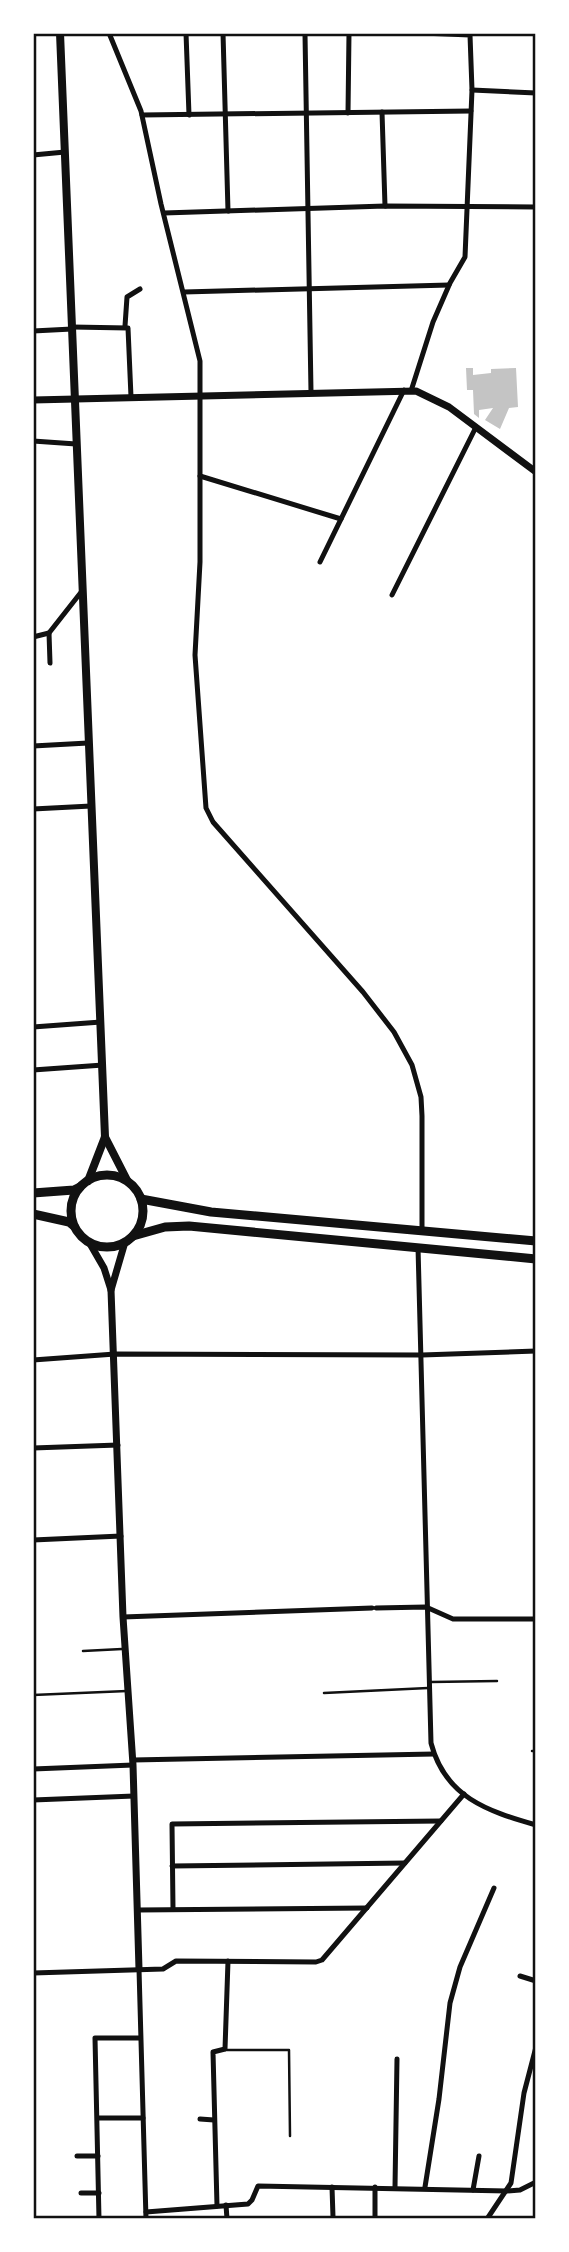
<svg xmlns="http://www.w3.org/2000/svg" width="569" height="2252" viewBox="0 0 569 2252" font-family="'DejaVu Sans',sans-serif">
<rect width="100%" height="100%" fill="#fff"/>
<polygon fill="#c4c4c4" points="466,368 473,368 473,375 491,373 491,369 516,368 518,407 509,408 500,429 485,420 493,408 479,410 479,418 474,414 473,390 467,390"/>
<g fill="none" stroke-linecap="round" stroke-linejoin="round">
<g stroke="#111" stroke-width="2.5">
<polyline points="83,1651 122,1649"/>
<polyline points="431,1682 497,1681"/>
<polyline points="324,1693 428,1688"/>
<polyline points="33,1695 127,1691"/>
<polyline points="532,1751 536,1751"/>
<polyline points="225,2050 289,2050 290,2136"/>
</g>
<g stroke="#111" stroke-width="5">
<polyline points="109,33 141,111 161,204 200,361 200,562 195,655 206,808 213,822 363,992 394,1032 412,1065 421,1097 422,1116 422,1230"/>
<polyline points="186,33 189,115"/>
<polyline points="223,33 228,211"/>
<polyline points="305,34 311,392"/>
<polyline points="472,90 536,93"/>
<polyline points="382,112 385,206"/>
<polyline points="348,113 349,33"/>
<polyline points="142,115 471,111"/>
<polyline points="33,155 65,152"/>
<polyline points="164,213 385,206 536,207"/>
<polyline points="184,292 449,285"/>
<polyline points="125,326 127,297 140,289"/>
<polyline points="72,327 128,328 131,397"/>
<polyline points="33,331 72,329"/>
<polyline points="411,391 433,322 450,283 465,257 472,90 470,35 422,33"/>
<polyline points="33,441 76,444"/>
<polyline points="200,476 341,519"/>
<polyline points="320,562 404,390"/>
<polyline points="392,595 476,427"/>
<polyline points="33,637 49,633"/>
<polyline points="50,663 49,633 82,591"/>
<polyline points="33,746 88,743"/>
<polyline points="33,809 91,806"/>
<polyline points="33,1027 101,1022"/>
<polyline points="33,1070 103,1065"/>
<path d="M418 1247 431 1743C445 1797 487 1811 536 1825"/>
<polyline points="33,1360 115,1354 422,1355 536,1351"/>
<polyline points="33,1448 118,1445"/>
<polyline points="33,1540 121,1536"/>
<polyline points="376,1608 426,1607 453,1619 536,1619"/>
<polyline points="123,1617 372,1608"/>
<polyline points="133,1760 434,1754"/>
<polyline points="33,1769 133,1765"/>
<polyline points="33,1800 134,1796"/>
<polyline points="172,1866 405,1863"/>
<polyline points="173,1909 172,1824 441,1821"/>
<polyline points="138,1910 367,1908"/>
<polyline points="139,1969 146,2219"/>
<polyline points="33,1973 163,1969 176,1961 316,1962 322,1960 464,1794"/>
<polyline points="520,1976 536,1981"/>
<polyline points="98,2118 143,2118"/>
<polyline points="200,2119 214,2120"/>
<polyline points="77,2156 98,2156"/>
<polyline points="395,2187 397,2059"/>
<polyline points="425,2187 439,2099 450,2003 460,1967 494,1888"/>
<polyline points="473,2190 479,2156"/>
<polyline points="81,2193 99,2193"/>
<polyline points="226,2205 227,2219"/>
<polyline points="217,2206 213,2052 225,2049 228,1961"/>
<polyline points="146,2212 248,2204 252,2200 258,2186 507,2191 520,2190 536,2182"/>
<polyline points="99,2219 95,2038 140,2038"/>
<polyline points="331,2219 333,2217 332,2187"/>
<polyline points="375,2219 375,2187"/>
<polyline points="487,2219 511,2183 524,2093 536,2047"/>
</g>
<g stroke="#111" stroke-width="7">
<polyline points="33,400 416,391 449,407 536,472"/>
<polyline points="89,1242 104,1268 111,1290 123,1617 133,1765 139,1969"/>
<polyline points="111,1290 125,1242"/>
</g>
<g stroke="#111" stroke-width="8">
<polyline points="60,33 105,1137 88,1181"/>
<polyline points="105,1137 128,1182"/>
</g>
<g stroke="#111" stroke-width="9">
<circle cx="107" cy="1211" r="36"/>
<polyline points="33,1193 74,1190 80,1187"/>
<polyline points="141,1199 211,1212 536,1241"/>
<polyline points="33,1214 69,1222 74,1226"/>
<polyline points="133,1236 165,1227 189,1226 536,1259"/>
</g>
</g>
<rect width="569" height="2252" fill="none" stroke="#ffffff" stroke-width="70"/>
<rect x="35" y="35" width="499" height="2182" fill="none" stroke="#111" stroke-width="2.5"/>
</svg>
